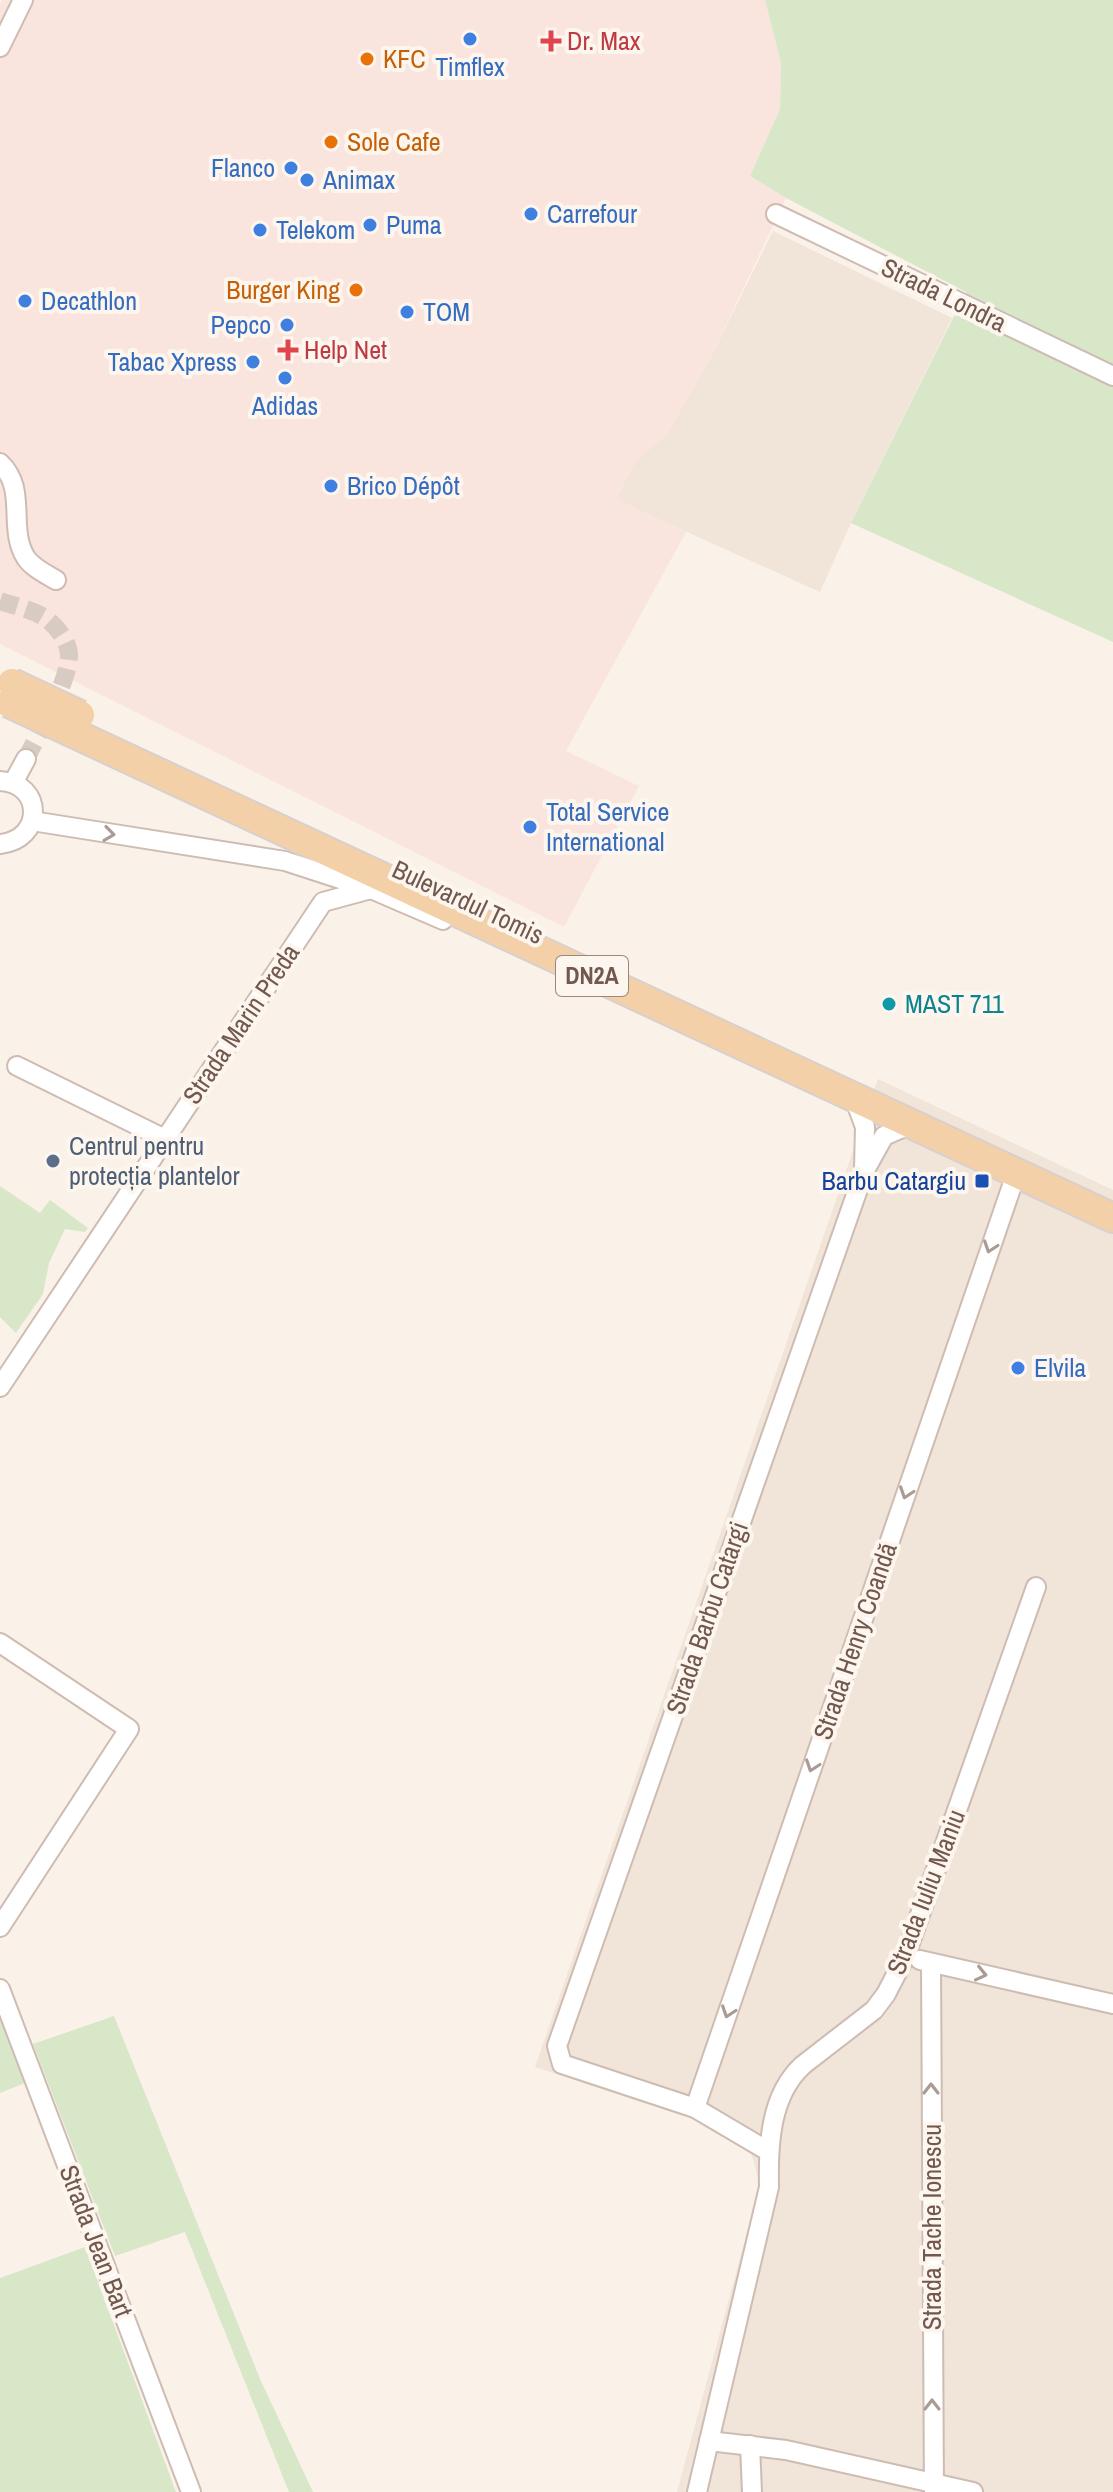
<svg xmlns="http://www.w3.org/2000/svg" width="1113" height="2492" viewBox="0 0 1113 2492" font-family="'Archivo Narrow',sans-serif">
<rect width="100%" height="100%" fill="#faf2e9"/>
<g fill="#f1e4d8">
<polygon points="773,231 952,318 851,523 820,592 616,500 635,462 667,434 710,359"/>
<polygon points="878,1079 1113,1190 1113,2492 677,2492 760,2184 751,2153 711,2125 535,2067"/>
</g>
<polygon fill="#fae4de" points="2,0 765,0 781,63 780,109 750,176 786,198 710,359 667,435 635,462 617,499 686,532 566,751 639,786 564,927 0,644 0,5"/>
<g fill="#d7e7c8">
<polygon points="765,0 1113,0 1113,642 851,523 966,292 786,198 750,176 780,109 781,63"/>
<polygon points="0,1186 40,1213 50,1200 88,1228 85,1232 65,1229 49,1263 43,1294 16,1333 0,1317"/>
<polygon points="114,2016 260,2379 313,2492 289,2492 185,2232 115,2256 33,2044"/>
<polygon points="0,2017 25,2083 0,2093"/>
<polygon points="85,2247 176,2492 0,2492 0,2278"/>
</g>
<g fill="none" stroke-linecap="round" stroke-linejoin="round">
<path stroke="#d8ccc2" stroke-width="18" stroke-dasharray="18 9" stroke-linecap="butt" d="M0 601C15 606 34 610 47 619 57 627 69 642 69 655 69 682 38 734 26 759"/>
<defs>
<g id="street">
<polyline points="0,47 23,0"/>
<polyline points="776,214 1113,376"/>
<path d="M0 463C28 489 7 528 26 558 33 568 46 574 56 580"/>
<path d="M0 781C44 783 44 840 0 844"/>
<polyline points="13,783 26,759"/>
<polyline points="32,821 285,861 371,889 443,920"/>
<polyline points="17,1066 165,1139"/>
<polyline points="855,1100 865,1127 864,1169"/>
<polyline points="0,1387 323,902 371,889"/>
<polyline points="0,1643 129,1729 0,1927"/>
<polyline points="920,1960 1113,2004"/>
<polyline points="931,1963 934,2492"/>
<polyline points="0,1989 191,2492"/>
<polyline points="695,2108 1016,1174"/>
<polyline points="768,2151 695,2108 562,2064 557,2046 864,1172 884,1136 909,1125"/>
<polyline points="709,2441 786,2450 973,2492"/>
<polyline points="750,2445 752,2492"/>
<path d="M697 2492 769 2187C768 2145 770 2095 803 2065L874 2010 886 1994 905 1957 1036 1587"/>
</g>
<polyline id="primary" points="71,732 1113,1218"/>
</defs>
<use href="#street" stroke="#cebcb3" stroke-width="22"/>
<use href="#primary" stroke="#d8d0ce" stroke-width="32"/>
<use href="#street" stroke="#fff" stroke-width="18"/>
<use href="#primary" stroke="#f3d0a8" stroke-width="28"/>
<defs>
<g id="primary-bridge">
<polyline points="12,683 80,715"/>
<polyline points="9,703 71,732"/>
</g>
</defs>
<use href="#primary-bridge" stroke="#d8d0ce" stroke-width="32" stroke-linecap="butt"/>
<use href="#primary-bridge" stroke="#f3d0a8" stroke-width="28"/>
</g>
<defs><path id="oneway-chevron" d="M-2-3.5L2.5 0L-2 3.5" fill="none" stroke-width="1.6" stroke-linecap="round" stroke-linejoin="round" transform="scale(2)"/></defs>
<g stroke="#aa9b95">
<use href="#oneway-chevron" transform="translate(109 834) rotate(8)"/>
<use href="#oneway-chevron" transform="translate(990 1247) rotate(109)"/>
<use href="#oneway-chevron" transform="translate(906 1493) rotate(109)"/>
<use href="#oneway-chevron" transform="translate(812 1766) rotate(109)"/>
<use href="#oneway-chevron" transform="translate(981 1974) rotate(13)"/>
<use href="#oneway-chevron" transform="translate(728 2012) rotate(109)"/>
<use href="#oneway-chevron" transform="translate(931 2089) rotate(-90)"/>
<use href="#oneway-chevron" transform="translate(932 2405) rotate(-90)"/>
</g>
<g fill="#3f7fe0" stroke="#fdf6ef" stroke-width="3">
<circle cx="470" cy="39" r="8"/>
<circle cx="291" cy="168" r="8"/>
<circle cx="307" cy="180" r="8"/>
<circle cx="531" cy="214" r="8"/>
<circle cx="370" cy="225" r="8"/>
<circle cx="260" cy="230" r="8"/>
<circle cx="25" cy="301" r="8"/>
<circle cx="407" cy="312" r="8"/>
<circle cx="287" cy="325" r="8"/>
<circle cx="253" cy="362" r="8"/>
<circle cx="285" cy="378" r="8"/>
<circle cx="331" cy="486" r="8"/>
<circle cx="530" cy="827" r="8"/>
<circle cx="1018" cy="1368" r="8"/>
</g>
<g fill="#e0444e" stroke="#fdf6ef" stroke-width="3">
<path d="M547 29h8v8h8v8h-8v8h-8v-8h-8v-8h8z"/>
<path d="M284 338h8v8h8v8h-8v8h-8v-8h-8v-8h8z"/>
</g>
<g fill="#e8710a" stroke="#fdf6ef" stroke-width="3">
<circle cx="367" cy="59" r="8"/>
<circle cx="331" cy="142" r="8"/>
<circle cx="356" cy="290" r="8"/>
</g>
<circle fill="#0f9aa8" stroke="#fdf6ef" stroke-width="3" cx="889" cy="1004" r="8"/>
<circle fill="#5c6f8a" stroke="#fdf6ef" stroke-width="3" cx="53" cy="1161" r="8"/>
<rect fill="#1a4fb4" stroke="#fdf6ef" stroke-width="3" x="974" y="1173" width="16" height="16" rx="4"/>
<g text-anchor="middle" stroke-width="8" stroke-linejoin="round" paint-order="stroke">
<rect fill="#fdf6ef" stroke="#9c877f" stroke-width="2" x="556" y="956" width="72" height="40" rx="6"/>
<g font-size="24" font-weight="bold" fill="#72584f">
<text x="592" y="984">DN2A</text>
</g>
<g font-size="26" fill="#be3a42" stroke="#fdf6ef" text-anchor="start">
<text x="567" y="50">Dr. Max</text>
<text x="304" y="359">Help Net</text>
</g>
<g font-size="26" fill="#c56008" stroke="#fdf6ef" text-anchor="start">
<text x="383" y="68">KFC</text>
<text x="347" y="151">Sole Cafe</text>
<text x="340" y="299" text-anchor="end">Burger King</text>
</g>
<g font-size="26" fill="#366cbe" stroke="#fdf6ef" text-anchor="start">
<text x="470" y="76" text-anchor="middle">Timflex</text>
<text x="275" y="177" text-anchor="end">Flanco</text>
<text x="323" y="189">Animax</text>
<text x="547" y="223">Carrefour</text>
<text x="386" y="234">Puma</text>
<text x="276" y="239">Telekom</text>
<text x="41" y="310">Decathlon</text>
<text x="423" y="321">TOM</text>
<text x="271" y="334" text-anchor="end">Pepco</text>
<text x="237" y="371" text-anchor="end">Tabac Xpress</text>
<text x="285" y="415" text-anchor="middle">Adidas</text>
<text x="347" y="495">Brico Dépôt</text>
<text x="546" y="821">Total Service<tspan x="546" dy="30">International</tspan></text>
<text x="1034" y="1377">Elvila</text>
</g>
<g font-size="26" fill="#72584f" stroke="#fdf6ef">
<text transform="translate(944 295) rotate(26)" y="9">Strada Londra</text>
<text transform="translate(468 902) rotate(25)" y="9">Bulevardul Tomis</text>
<text transform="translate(241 1024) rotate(-56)" y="9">Strada Marin Preda</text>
<text transform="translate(707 1618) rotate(-71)" y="9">Strada Barbu Catargi</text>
<text transform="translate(855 1641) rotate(-71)" y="9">Strada Henry Coandă</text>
<text transform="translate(926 1892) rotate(-69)" y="9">Strada Iuliu Maniu</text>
<text transform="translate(932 2227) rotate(-90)" y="9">Strada Tache Ionescu</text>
<text transform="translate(96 2241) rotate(69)" y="9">Strada Jean Bart</text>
</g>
<g font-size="26" fill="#0d838f" stroke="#fdf6ef" text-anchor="start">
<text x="905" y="1013">MAST 711</text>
</g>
<g font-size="26" fill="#4e5e75" stroke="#fdf6ef" text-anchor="start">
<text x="69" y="1155">Centrul pentru<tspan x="69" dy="30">protecția plantelor</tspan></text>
</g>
<g font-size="26" fill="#164399" stroke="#fdf6ef" text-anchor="end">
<text x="966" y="1190">Barbu Catargiu</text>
</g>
</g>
</svg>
